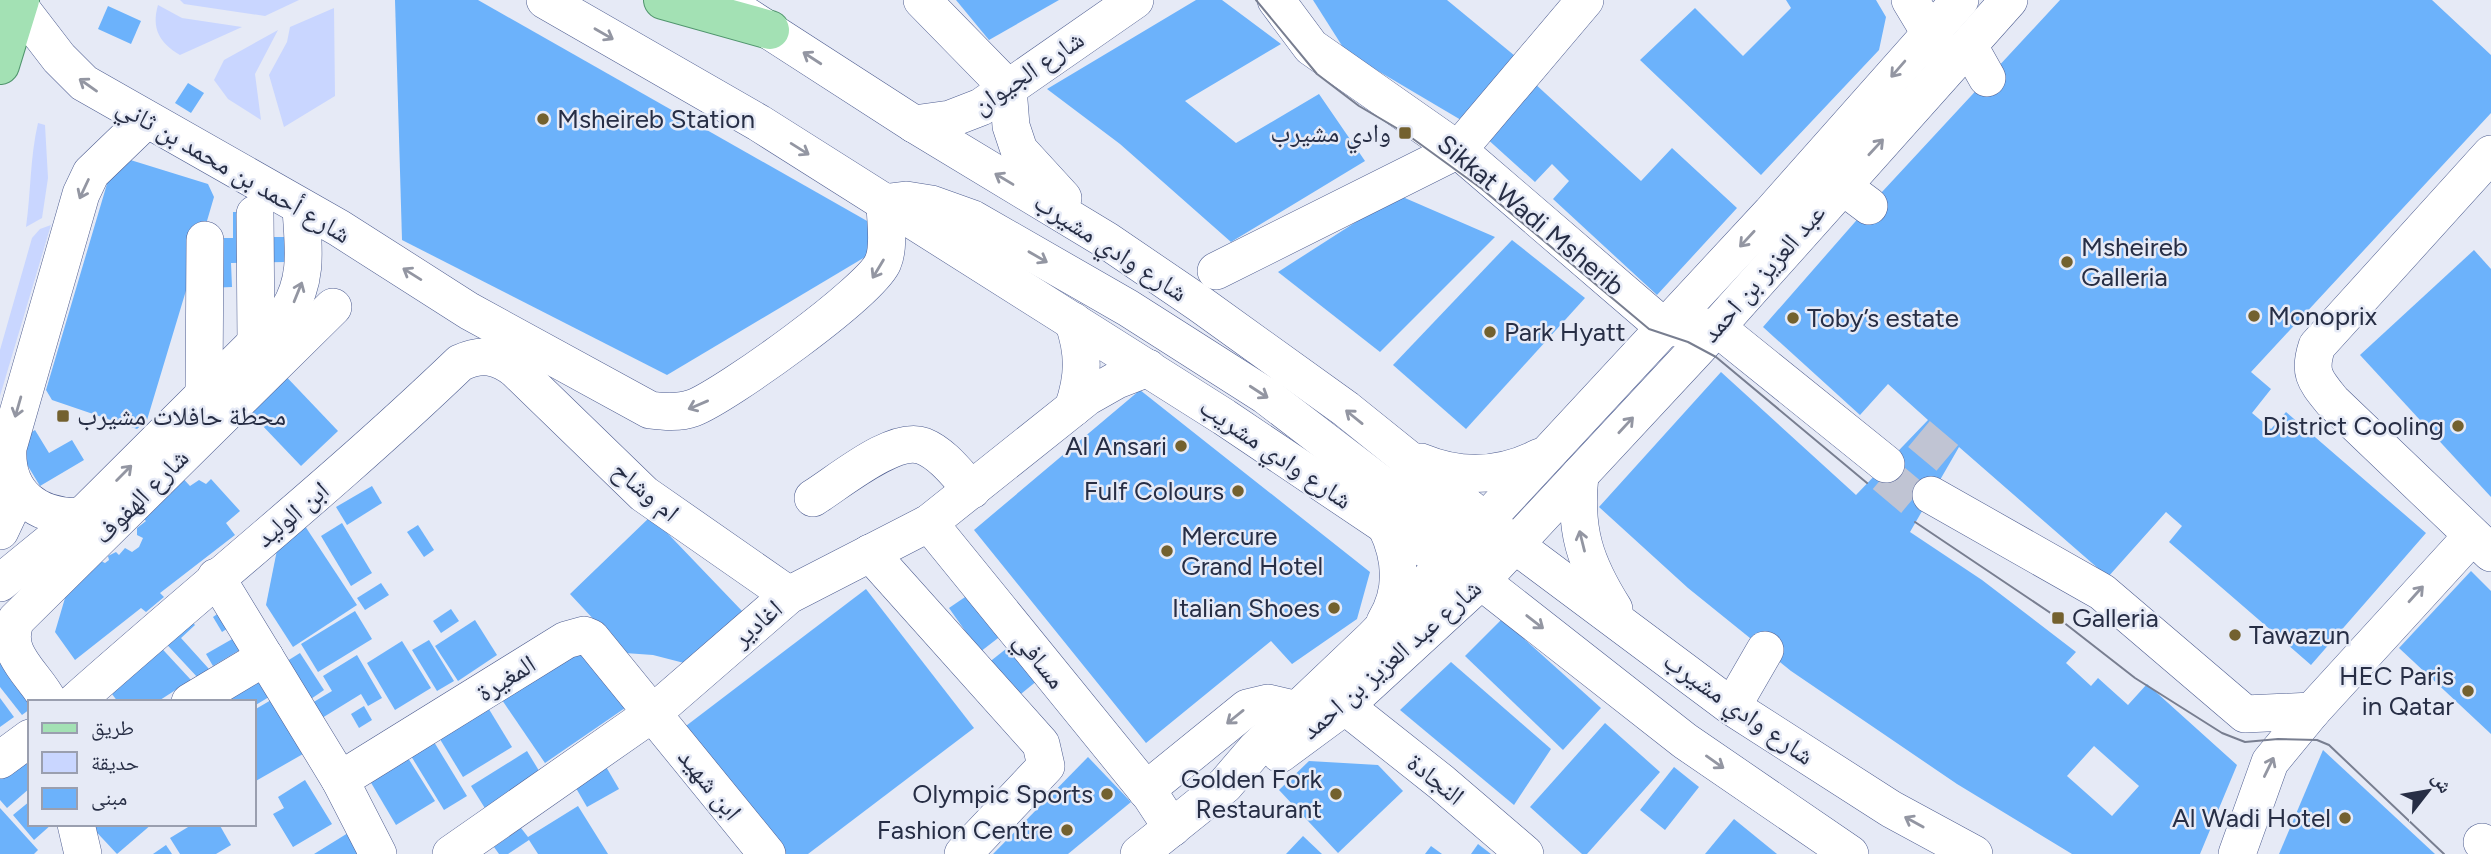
<svg xmlns="http://www.w3.org/2000/svg" width="2491" height="854" viewBox="0 0 2491 854" font-family="Figtree,'Noto Naskh Arabic',sans-serif">
<rect width="100%" height="100%" fill="#e6eaf6"/>
<g fill="#c9d6ff">
<polygon points="180,0 299,0 265,16 184,4"/>
<path d="M158 5 182 18 242 27 180 55C160 43 151 29 158 5Z"/>
<polygon points="334,8 335,96 284,127 269,75 287,42 290,27"/>
<polygon points="278,30 255,74 261,120 228,99 214,80 224,60"/>
<path d="M38 123 45 125 48 178 42 218 26 227C31 192 30 157 38 123Z"/>
<polygon points="51,225 0,396 0,350 32,238 40,229"/>
</g>
<g fill="#6cb2fb" fill-rule="evenodd">
<polygon points="395,0 478,0 897,238 667,375 402,240"/>
<polygon points="956,0 1059,0 989,40"/>
<polygon points="1196,0 1222,0 1281,44 1185,101 1236,143 1319,94 1365,161 1231,242 1120,144 1047,89"/>
<polygon points="1313,0 1447,0 1515,56 1461,120 1346,52"/>
<polygon points="1786,0 1876,0 1886,17 1879,50 1761,175 1640,60 1695,8 1743,56 1791,8"/>
<path d="M2060 0H2432L2491 55V113L2251 372 2271 389 2252 413 2271 429 2286 412 2426 533 2311 665 2169 542 2182 526 2166 512 2108 577 1959 447 1910 532 1982 580 2076 652 2066 663 2091 686 2098 678 2128 705 2147 684 2237 765 2200 854H2072L1957 784 1791 671 1688 588 1599 507 1721 372 1856 495 1928 420 1888 384 1860 415 1763 327 1869 206ZM2094 746 2139 786 2112 816 2067 776Z"/>
<polygon points="108,6 141,21 131,44 98,29"/>
<polygon points="1533,82 1641,181 1672,148 1737,208 1657,295 1553,199 1569,181 1552,164 1535,182 1484,136"/>
<polygon points="188,83 204,93 191,113 175,103"/>
<polygon points="124,158 208,184 214,197 202,238 233,238 233,212 258,212 259,237 285,237 286,262 231,263 232,287 207,288 194,264 147,420 137,429 52,400 46,390 112,167"/>
<polygon points="1398,195 1495,237 1380,352 1278,272"/>
<polygon points="1512,240 1585,298 1466,429 1393,365"/>
<polygon points="2474,250 2491,269 2491,497 2360,355"/>
<polygon points="278,368 338,431 301,466 241,403"/>
<polygon points="1140,390 1370,572 1357,619 1292,664 1271,641 1146,743 974,530"/>
<polygon points="35,430 49,453 72,440 84,460 40,486 14,443"/>
<polygon points="177,472 190,486 199,480 206,484 211,479 240,511 226,523 235,535 160,593 164,597 146,612 141,608 75,660 55,632 65,598 62,593 99,560 105,563 109,560 108,556 116,552 119,555 125,548 132,552 139,547 143,538 137,535 137,528 146,521 137,513"/>
<polygon points="372,486 382,503 347,525 336,507"/>
<polygon points="651,516 743,612 688,664 653,655 625,653 570,594"/>
<polygon points="342,523 372,573 351,586 321,536"/>
<polygon points="418,525 434,550 424,557 407,532"/>
<polygon points="305,526 357,605 293,647 266,605 278,545"/>
<polygon points="2471,571 2491,591 2491,734 2399,648"/>
<polygon points="381,583 389,595 365,610 357,598"/>
<polygon points="866,589 974,728 808,854 778,854 678,732"/>
<polygon points="971,593 1002,635 980,652 949,608"/>
<polygon points="226,608 236,623 222,632 213,617"/>
<polygon points="451,609 459,621 441,633 433,621"/>
<polygon points="355,611 372,639 318,672 301,644"/>
<polygon points="183,612 195,625 181,638 209,669 199,679 158,635"/>
<polygon points="1502,619 1601,708 1563,750 1465,656"/>
<polygon points="475,620 497,655 458,681 435,646"/>
<polygon points="241,634 248,645 213,666 206,654"/>
<polygon points="154,640 191,680 157,702 118,702 106,686"/>
<polygon points="429,640 454,681 437,691 412,650"/>
<polygon points="402,641 431,688 395,710 367,663"/>
<polygon points="580,642 625,708 545,763 500,697"/>
<polygon points="1011,645 1038,680 1011,702 983,667"/>
<polygon points="300,653 324,690 308,701 284,663"/>
<polygon points="0,655 30,702 30,709 22,715 0,687"/>
<polygon points="357,655 382,698 368,706 361,694 322,718 312,703 332,691 323,676"/>
<polygon points="1451,662 1551,749 1514,805 1400,710"/>
<polygon points="257,665 274,694 254,706 254,702 208,702"/>
<polygon points="278,696 310,750 254,782 254,710"/>
<polygon points="0,698 14,717 0,727"/>
<polygon points="484,701 512,747 463,777 435,731"/>
<polygon points="364,706 372,720 359,728 351,714"/>
<polygon points="1605,723 1660,772 1587,854 1582,854 1530,807"/>
<polygon points="431,737 467,796 444,810 408,751"/>
<polygon points="2323,750 2435,854 2279,854"/>
<polygon points="527,751 544,779 488,813 471,786"/>
<polygon points="30,754 30,788 7,808 0,800 0,767"/>
<polygon points="1088,757 1131,802 1068,854 993,854"/>
<polygon points="408,758 435,801 396,825 370,781"/>
<polygon points="1309,761 1378,765 1403,791 1338,853 1279,790"/>
<polygon points="605,765 619,789 587,807 573,783"/>
<polygon points="1674,767 1699,787 1665,830 1640,810"/>
<polygon points="305,780 332,824 293,847 273,814 284,808 278,797"/>
<polygon points="30,801 30,824 52,824 34,840 13,815"/>
<polygon points="578,806 608,854 538,854 529,840 508,854 499,854 494,847 521,828 528,837"/>
<polygon points="0,808 38,850 34,854 0,854"/>
<polygon points="1734,819 1777,854 1705,854"/>
<polygon points="89,824 152,824 117,854"/>
<polygon points="193,824 219,824 231,845 216,854 180,854 170,838"/>
<polygon points="348,833 359,854 314,854"/>
<polygon points="1303,836 1322,854 1286,854"/>
<polygon points="1478,844 1491,854 1471,854"/>
<polygon points="166,845 172,854 153,854"/>
<polygon points="1431,846 1442,854 1425,854"/>
</g>
<g fill="none" stroke-linecap="round" stroke-linejoin="round">
<polyline stroke="#c0c4d3" stroke-width="37" stroke-dasharray="37 18" stroke-linecap="butt" points="1887,501 1944,433"/>
<defs>
<g id="minor">
<polyline points="545,0 759,123 1224,417 1386,526 1481,581 1685,741 1850,854"/>
<polyline points="922,0 1008,88 1011,126 1019,150 1063,198"/>
<polyline points="1276,0 1311,47 1458,150 1665,328 1716,327 1886,464"/>
<polyline points="1910,0 1942,53"/>
<path d="M19 6 59 58 84 83 339 228 469 311 650 410C665 412 679 413 693 408 725 396 872 291 883 262 890 246 885 219 885 203"/>
<polyline points="742,13 914,124 1106,240 1200,304 1346,409 1515,545 1732,707 1891,809 1974,854"/>
<polyline points="1969,46 1987,78"/>
<polyline points="914,124 950,119 981,107 1135,0"/>
<path d="M2491 154 2317 346C2308 373 2315 380 2332 401L2491 553"/>
<polyline points="1841,185 1869,206"/>
<polyline points="890,202 906,200 931,204 973,219 1128,308 1266,396 1377,481 1464,542 1485,552"/>
<polyline points="255,214 256,343"/>
<polyline points="1216,271 1458,150 1585,0"/>
<polyline points="204,391 205,240"/>
<path d="M1073 408C1084 377 1084 352 1073 321"/>
<path d="M1421 462C1462 479 1501 477 1540 457"/>
<path d="M1580 475C1574 530 1585 563 1614 609"/>
<polyline points="1931,495 2102,592 2245,714 2312,711"/>
<path d="M813 498C839 482 894 435 923 446 943 454 958 475 972 490"/>
<path d="M82 516C38 519 5 494 8 448L81 194 91 173 146 120"/>
<polyline points="929,523 1151,796 1172,828"/>
<polyline points="0,531 18,493"/>
<polyline points="870,553 1041,744 1046,766 963,854"/>
<polyline points="216,577 340,780 378,854"/>
<path d="M0 583 82 516 288 311C309 278 303 245 301 208"/>
<path d="M1385 622C1404 591 1401 557 1386 526"/>
<path d="M49 702C35 674 1 654 16 620L333 307"/>
<path d="M75 702C203 588 336 482 460 363 481 353 498 355 516 370L644 494 789 595"/>
<polyline points="190,702 265,657"/>
<polyline points="1345,706 1441,782 1525,854"/>
<polyline points="1732,707 1765,650"/>
<polyline points="1280,754 1345,706 1481,581 1699,347 2009,0"/>
<polyline points="0,760 30,738"/>
<polyline points="340,780 566,640 584,635 591,638 767,854"/>
<polyline points="1146,790 1247,708 1268,703 1298,710"/>
<polyline points="76,824 83,854"/>
<polyline points="2482,842 2491,851"/>
<polyline points="451,854 653,713 789,595 929,523 1087,397 1117,380 1148,368"/>
<polyline points="1139,854 1225,785 1255,750 1373,638 1448,561 1771,213 1960,0"/>
<polyline points="2237,854 2270,762 2312,711 2472,536"/>
</g>
<g id="major">
<polyline points="663,0 770,30"/>
<polyline points="0,65 20,0"/>
</g>
</defs>
<use href="#minor" stroke="#4f5e91" stroke-width="38"/>
<use href="#major" stroke="#50956d" stroke-width="40"/>
<use href="#minor" stroke="#fff" stroke-width="37"/>
<use href="#major" stroke="#a3e1b4" stroke-width="38"/>
<g stroke="#787e90" stroke-width="2">
<polyline points="1256,0 1317,74 1359,106 1405,133 1482,189 1649,329 1688,342 1716,357 1867,483"/>
<polyline points="1915,522 2058,618 2135,678 2222,733 2245,742 2278,739 2317,740 2329,745 2444,854"/>
</g>
</g>
<defs><path id="oneway-shaft" d="M-6 0H5M1.5-3L5.5 0L1.5 3" fill="none" stroke-width="1.6" stroke-linecap="round" stroke-linejoin="round" transform="scale(1.75)"/></defs>
<g stroke="#9396a2">
<use href="#oneway-shaft" transform="translate(604 34) rotate(30)"/>
<use href="#oneway-shaft" transform="translate(812 58) rotate(-147)"/>
<use href="#oneway-shaft" transform="translate(1898 69) rotate(131)"/>
<use href="#oneway-shaft" transform="translate(88 85) rotate(-145)"/>
<use href="#oneway-shaft" transform="translate(1876 147) rotate(-47)"/>
<use href="#oneway-shaft" transform="translate(800 149) rotate(32)"/>
<use href="#oneway-shaft" transform="translate(1004 179) rotate(-149)"/>
<use href="#oneway-shaft" transform="translate(84 189) rotate(115)"/>
<use href="#oneway-shaft" transform="translate(1747 239) rotate(133)"/>
<use href="#oneway-shaft" transform="translate(1038 257) rotate(30)"/>
<use href="#oneway-shaft" transform="translate(878 269) rotate(121)"/>
<use href="#oneway-shaft" transform="translate(412 274) rotate(-148)"/>
<use href="#oneway-shaft" transform="translate(298 292) rotate(-68)"/>
<use href="#oneway-shaft" transform="translate(1259 392) rotate(33)"/>
<use href="#oneway-shaft" transform="translate(698 405) rotate(157)"/>
<use href="#oneway-shaft" transform="translate(18 407) rotate(106)"/>
<use href="#oneway-shaft" transform="translate(1354 417) rotate(-141)"/>
<use href="#oneway-shaft" transform="translate(1626 425) rotate(-47)"/>
<use href="#oneway-shaft" transform="translate(124 473) rotate(-45)"/>
<use href="#oneway-shaft" transform="translate(1582 541) rotate(-104)"/>
<use href="#oneway-shaft" transform="translate(2416 594) rotate(-48)"/>
<use href="#oneway-shaft" transform="translate(1535 622) rotate(38)"/>
<use href="#oneway-shaft" transform="translate(1235 717) rotate(141)"/>
<use href="#oneway-shaft" transform="translate(1715 762) rotate(35)"/>
<use href="#oneway-shaft" transform="translate(2269 767) rotate(-64)"/>
<use href="#oneway-shaft" transform="translate(1914 822) rotate(-151)"/>
</g>
<g fill="#73612f" stroke="#e6eaf6" stroke-width="2.5">
<circle cx="543" cy="119" r="7"/>
<rect x="1398" y="126" width="14" height="14" rx="3.5"/>
<circle cx="2067" cy="262" r="7"/>
<circle cx="2254" cy="316" r="7"/>
<circle cx="1793" cy="318" r="7"/>
<circle cx="1490" cy="332" r="7"/>
<rect x="56" y="409" width="14" height="14" rx="3.5"/>
<circle cx="2458" cy="426" r="7"/>
<circle cx="1181" cy="446" r="7"/>
<circle cx="1238" cy="491" r="7"/>
<circle cx="1167" cy="551" r="7"/>
<circle cx="1334" cy="608" r="7"/>
<rect x="2051" y="611" width="14" height="14" rx="3.5"/>
<circle cx="2235" cy="635" r="7"/>
<circle cx="2468" cy="691" r="7"/>
<circle cx="1107" cy="794" r="7"/>
<circle cx="1336" cy="794" r="7"/>
<circle cx="2345" cy="818" r="7"/>
<circle cx="1067" cy="830" r="7"/>
</g>
<g text-anchor="middle" stroke-width="5" stroke-linejoin="round" paint-order="stroke">
<g font-size="26" fill="#272e45" stroke="#e6eaf6">
<text transform="translate(1028 72) rotate(-34)" y="9">شارع الجيوان</text>
<text transform="translate(234 170) rotate(30)" y="9">شارع أحمد بن محمد بن ثاني</text>
<text transform="translate(1531 215) rotate(40)" y="9">Sikkat Wadi Msherib</text>
<text transform="translate(1111 247) rotate(33)" y="9">شارع وادي مشيرب</text>
<text transform="translate(1763 273) rotate(-49)" y="9">عبد العزيز بن احمد</text>
<text transform="translate(1276 453) rotate(34)" y="9">شارع وادي مشريب</text>
<text transform="translate(646 491) rotate(40)" y="9">ام وشاح</text>
<text transform="translate(141 496) rotate(-45)" y="9">شارع الهفوف</text>
<text transform="translate(292 514) rotate(-40)" y="9">ابن الوليد</text>
<text transform="translate(757 623) rotate(-41)" y="9">اغادير</text>
<text transform="translate(1391 659) rotate(-41)" y="9">شارع عبد العزيز بن احمد</text>
<text transform="translate(1040 660) rotate(51)" y="9">مسافي</text>
<text transform="translate(506 678) rotate(-32)" y="9">المغيرة</text>
<text transform="translate(1739 708) rotate(35)" y="9">شارع وادي مشيرب</text>
<text transform="translate(1436 779) rotate(39)" y="9">النجادة</text>
<text transform="translate(710 784) rotate(51)" y="9">ابن شهيد</text>
</g>
<g font-size="26" fill="#272e45" stroke="#e6eaf6" text-anchor="end">
<text x="557" y="128" text-anchor="start">Msheireb Station</text>
<text x="1391" y="142">وادي مشيرب</text>
<text x="2081" y="256" text-anchor="start">Msheireb<tspan x="2081" dy="30">Galleria</tspan></text>
<text x="2268" y="325" text-anchor="start">Monoprix</text>
<text x="1807" y="327" text-anchor="start">Toby’s estate</text>
<text x="1504" y="341" text-anchor="start">Park Hyatt</text>
<text x="77" y="425" text-anchor="start">محطة حافلات مشيرب</text>
<text x="2444" y="435">District Cooling</text>
<text x="1167" y="455">Al Ansari</text>
<text x="1224" y="500">Fulf Colours</text>
<text x="1181" y="545" text-anchor="start">Mercure<tspan x="1181" dy="30">Grand Hotel</tspan></text>
<text x="1320" y="617">Italian Shoes</text>
<text x="2072" y="627" text-anchor="start">Galleria</text>
<text x="2249" y="644" text-anchor="start">Tawazun</text>
<text x="2454" y="685">HEC Paris<tspan x="2454" dy="30">in Qatar</tspan></text>
<text x="1322" y="788">Golden Fork<tspan x="1322" dy="30">Restaurant</tspan></text>
<text x="1093" y="803">Olympic Sports</text>
<text x="2331" y="827">Al Wadi Hotel</text>
<text x="1053" y="839">Fashion Centre</text>
</g>
</g>
<rect x="28" y="700" width="228" height="126" fill="#e6eaf6" stroke="#9a9faf" stroke-width="2"/>
<rect x="42" y="723" width="35" height="10" fill="#a3e1b4" stroke="#9a9faf" stroke-width="2"/>
<text x="91" y="735" font-size="21" fill="#272e45">طريق</text>
<rect x="42" y="752" width="35" height="21" fill="#c9d6ff" stroke="#9a9faf" stroke-width="2"/>
<text x="91" y="770" font-size="21" fill="#272e45">حديقة</text>
<rect x="42" y="788" width="35" height="21" fill="#6cb2fb" stroke="#9a9faf" stroke-width="2"/>
<text x="91" y="805" font-size="21" fill="#272e45">مبنى</text>
<g transform="translate(2428 791) rotate(59)" stroke="#e6eaf6" stroke-width="5" paint-order="stroke">
<path d="M0-5L12 26L0 18L-12 26Z" fill="#272e45"/>
<text y="-10" font-size="19" font-weight="bold" text-anchor="middle" fill="#272e45">ش</text>
</g>
</svg>
